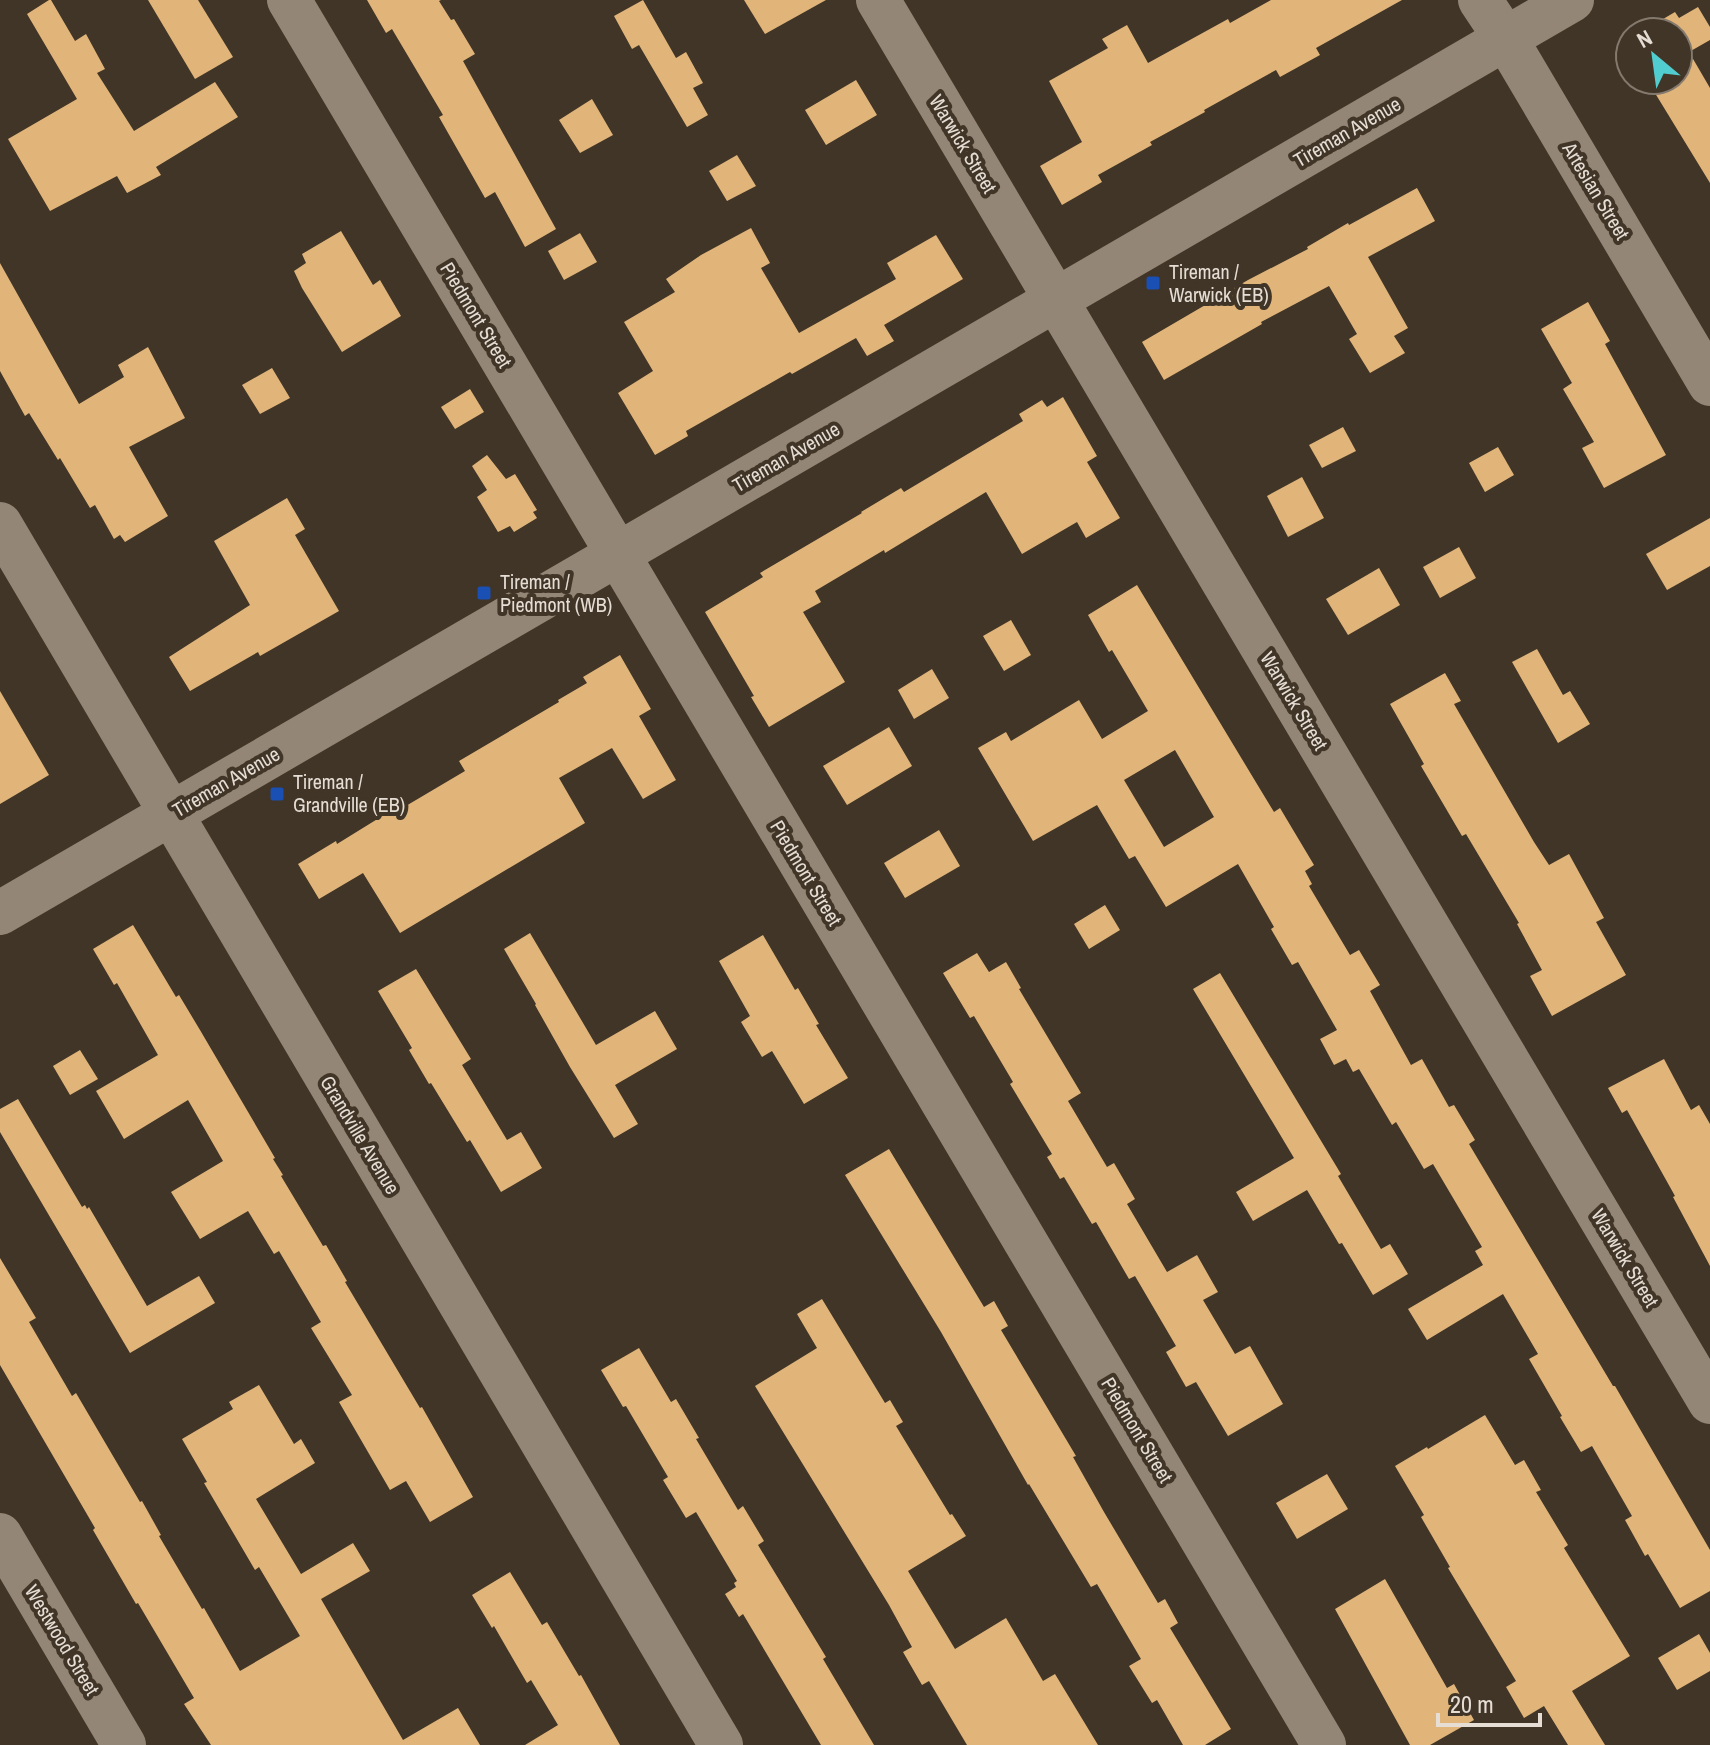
<svg xmlns="http://www.w3.org/2000/svg" width="1710" height="1745" viewBox="0 0 1710 1745" font-family="'Archivo Narrow',sans-serif">
<rect width="100%" height="100%" fill="#413527"/>
<g fill="#e1b57a" fill-rule="evenodd">
<polygon points="49,0 51,0 75,41 86,34 105,69 97,73 134,131 215,82 238,117 156,167 161,175 127,193 117,176 50,211 8,139 77,99 27,14"/>
<polygon points="148,0 198,0 233,57 195,79"/>
<polygon points="367,0 441,0 439,1 451,20 454,19 475,54 463,61 556,229 525,247 495,192 485,198 439,117 443,115 392,29 386,33"/>
<polygon points="643,0 676,58 686,52 703,83 693,88 708,115 687,127 639,45 632,49 614,16"/>
<polygon points="744,0 826,0 765,34"/>
<polygon points="1271,0 1402,0 1316,48 1320,55 1280,77 1276,70 1204,110 1205,112 1150,142 1152,145 1098,175 1102,182 1062,205 1040,166 1082,142 1049,81 1108,48 1102,39 1127,25 1148,63 1228,19 1230,23"/>
<polygon points="1698,7 1710,27 1710,40 1689,52 1710,88 1710,183 1647,80 1678,80 1678,32 1641,32 1675,12 1679,18"/>
<polygon points="856,80 877,115 826,145 805,110"/>
<polygon points="592,99 613,135 580,153 559,120"/>
<polygon points="737,155 756,186 727,201 709,171"/>
<polygon points="1417,188 1435,221 1368,257 1408,328 1394,336 1405,353 1370,373 1349,339 1357,334 1329,286 1261,322 1262,324 1164,380 1142,342 1248,280 1308,249 1307,247 1348,223 1349,225"/>
<polygon points="751,228 770,263 761,268 799,333 896,279 887,263 936,235 963,279 884,325 894,341 867,356 856,338 792,374 790,372 686,431 688,436 655,455 618,393 653,371 624,322 675,292 666,279 701,255"/>
<polygon points="341,231 373,285 380,280 401,316 342,352 302,288 294,271 306,263 302,254"/>
<polygon points="580,233 597,262 564,280 548,251"/>
<polygon points="0,263 79,404 124,377 118,365 148,347 185,418 129,447 168,516 125,542 120,535 114,539 95,505 90,508 60,458 58,460 29,413 25,416 0,371"/>
<polygon points="1588,302 1610,341 1605,344 1666,455 1604,488 1582,448 1594,442 1563,389 1572,383 1541,329"/>
<polygon points="272,368 290,398 260,414 242,385"/>
<polygon points="470,389 484,412 455,429 441,407"/>
<polygon points="1063,397 1097,456 1087,462 1120,518 1086,538 1077,522 1022,554 986,492 885,553 884,550 815,591 821,602 803,612 845,682 769,727 751,697 754,696 705,612 763,577 760,573 862,513 861,512 901,488 904,492 1023,421 1019,414 1042,400 1047,407"/>
<polygon points="1343,427 1356,451 1322,468 1309,445"/>
<polygon points="1498,447 1514,475 1485,492 1469,463"/>
<polygon points="487,455 506,479 515,474 537,510 533,512 537,518 514,532 510,526 498,532 477,497 487,490 472,466"/>
<polygon points="1302,477 1324,518 1288,537 1267,496"/>
<polygon points="287,498 305,529 295,535 339,611 260,656 258,652 190,691 169,657 250,605 214,541"/>
<polygon points="1710,518 1710,566 1667,590 1646,554"/>
<polygon points="1459,547 1476,578 1440,598 1423,567"/>
<polygon points="1379,568 1400,605 1348,635 1326,599"/>
<path d="M1137 585 1260 789 1274 812 1280 808 1314 865 1305 871 1312 884 1309 886 1350 955 1359 950 1380 985 1370 991 1411 1065 1422 1059 1449 1107 1454 1105 1475 1140 1469 1144 1613 1386H1615L1710 1550V1591L1680 1608 1648 1554 1645 1556 1625 1520 1632 1516 1592 1446 1581 1452 1560 1417 1562 1416 1529 1359 1538 1354 1503 1294 1427 1340 1408 1309 1483 1265 1475 1251 1482 1247 1433 1164 1424 1169 1396 1122 1392 1125 1359 1069 1353 1072 1346 1059 1334 1065 1320 1039 1337 1030 1298 962 1292 965 1271 929 1274 927 1238 864 1166 907 1135 856 1129 859 1097 805 1033 841 978 748 1006 732 1011 741 1079 700 1102 739 1148 711 1112 650 1109 652 1088 615ZM1175 750 1214 817 1164 847 1124 780Z"/>
<polygon points="1011,620 1031,655 1004,671 983,636"/>
<polygon points="1537,649 1563,695 1570,691 1590,724 1558,743 1512,662"/>
<polygon points="620,655 651,709 639,716 676,780 643,799 612,748 559,778 585,823 400,933 363,873 319,899 298,864 336,841 337,844 392,810 394,813 465,771 459,761 559,702 558,700 587,683 583,677"/>
<polygon points="932,669 949,698 914,719 898,690"/>
<polygon points="1445,673 1461,701 1454,704 1534,842 1549,865 1569,854 1604,918 1596,922 1626,975 1552,1016 1530,976 1542,970 1517,924 1519,923 1466,834 1462,836 1421,766 1424,764 1390,704"/>
<polygon points="0,691 49,775 0,804"/>
<polygon points="889,727 912,766 847,805 823,766"/>
<polygon points="939,830 960,866 905,898 884,863"/>
<polygon points="1105,905 1120,930 1089,949 1074,924"/>
<polygon points="133,925 176,997 179,995 200,1030 275,1158 273,1159 283,1175 281,1176 323,1246 326,1245 347,1281 345,1282 420,1408 422,1407 473,1497 430,1522 406,1481 390,1490 339,1402 352,1395 311,1328 321,1322 279,1251 274,1254 248,1211 200,1239 171,1192 223,1161 188,1100 124,1139 96,1091 158,1055 117,983 114,985 93,949"/>
<polygon points="530,933 596,1045 655,1011 677,1049 615,1085 638,1124 614,1138 570,1067 535,1005 536,1004 504,949"/>
<polygon points="763,935 795,990 798,988 819,1024 816,1025 848,1078 804,1104 772,1051 762,1057 741,1022 750,1016 719,961"/>
<polygon points="977,953 989,972 1006,962 1021,988 1019,989 1081,1093 1068,1101 1107,1167 1114,1163 1135,1199 1127,1204 1167,1272 1197,1255 1218,1292 1203,1300 1235,1354 1250,1346 1283,1404 1228,1436 1196,1382 1186,1387 1166,1352 1176,1346 1135,1276 1129,1279 1096,1222 1092,1224 1064,1177 1060,1179 1047,1157 1052,1154 1010,1084 1013,1082 974,1016 970,1018 943,973"/>
<polygon points="416,969 471,1059 462,1065 507,1140 521,1132 542,1168 501,1192 470,1140 467,1142 431,1083 429,1084 409,1050 412,1048 378,991"/>
<polygon points="1220,973 1341,1174 1338,1176 1381,1249 1390,1244 1408,1274 1373,1295 1342,1243 1339,1244 1307,1190 1253,1221 1236,1192 1294,1158 1193,989"/>
<polygon points="80,1050 98,1079 70,1095 53,1066"/>
<polygon points="1664,1059 1691,1110 1699,1105 1710,1124 1710,1266 1673,1197 1675,1196 1627,1110 1622,1113 1608,1088"/>
<polygon points="18,1099 82,1207 85,1205 87,1209 89,1207 147,1306 199,1276 215,1303 130,1353 0,1132 0,1109"/>
<polygon points="889,1149 984,1307 994,1301 1008,1326 1001,1330 1076,1456 1073,1457 1104,1512 1158,1603 1165,1599 1178,1623 1170,1628 1231,1729 1205,1745 1183,1745 1157,1700 1152,1703 1129,1666 1141,1659 1097,1584 1091,1587 1029,1484 1028,1485 941,1332 845,1175"/>
<polygon points="0,1258 36,1318 29,1322 72,1396 76,1393 140,1502 142,1501 161,1535 159,1536 202,1609 204,1608 240,1671 300,1636 259,1567 255,1570 204,1483 207,1482 182,1439 233,1409 229,1402 259,1385 294,1444 301,1439 315,1463 256,1499 301,1574 353,1543 370,1571 321,1599 403,1740 458,1708 480,1745 211,1745 184,1704 194,1698 138,1603 136,1604 93,1530 95,1528 0,1365"/>
<polygon points="822,1299 885,1403 890,1400 903,1422 896,1426 950,1515 952,1514 966,1536 908,1571 955,1649 1006,1618 1043,1681 1055,1674 1098,1745 967,1745 929,1681 922,1685 903,1652 912,1647 889,1605 755,1386 817,1348 797,1314"/>
<polygon points="639,1348 671,1402 676,1399 699,1438 696,1439 738,1510 743,1506 764,1541 758,1545 826,1657 823,1659 874,1745 821,1745 743,1614 739,1617 725,1594 736,1587 734,1583 737,1581 696,1512 686,1518 663,1480 668,1477 626,1406 623,1407 601,1370"/>
<polygon points="1485,1415 1515,1465 1524,1460 1541,1490 1536,1492 1568,1545 1564,1548 1630,1656 1572,1691 1605,1745 1568,1745 1544,1706 1524,1718 1506,1687 1516,1681 1448,1568 1450,1567 1421,1517 1424,1515 1395,1466 1427,1447 1428,1449"/>
<polygon points="1327,1474 1348,1509 1297,1539 1276,1503"/>
<polygon points="510,1572 542,1625 547,1622 579,1676 581,1675 620,1745 525,1745 558,1725 531,1680 527,1683 494,1626 492,1628 472,1595"/>
<polygon points="1385,1579 1447,1688 1454,1684 1474,1720 1430,1745 1410,1745 1335,1609"/>
<polygon points="1699,1634 1710,1653 1710,1671 1677,1690 1658,1658"/>
</g>
<g fill="none" stroke-linecap="round" stroke-linejoin="round">
<g stroke="#938676" stroke-width="44">
<polyline points="289,0 1324,1745"/>
<polyline points="878,0 1710,1402"/>
<polyline points="1480,0 1506,39 1710,384"/>
<polyline points="0,524 721,1745"/>
<polyline points="0,913 1572,0"/>
<polyline points="0,1535 124,1745"/>
</g>
</g>
<g fill="#1a4fb4" stroke="#413527" stroke-width="3">
<rect x="1145" y="275" width="16" height="16" rx="4"/>
<rect x="476" y="585" width="16" height="16" rx="4"/>
<rect x="269" y="786" width="16" height="16" rx="4"/>
</g>
<g text-anchor="middle" stroke-width="8" stroke-linejoin="round" paint-order="stroke">
<g font-size="20" fill="#e6ded5" stroke="#413527">
<text transform="translate(1347 132) rotate(-30)" y="7">Tireman Avenue</text>
<text transform="translate(963 144) rotate(59)" y="7">Warwick Street</text>
<text transform="translate(1596 191) rotate(59)" y="7">Artesian Street</text>
<text transform="translate(476 315) rotate(59)" y="7">Piedmont Street</text>
<text transform="translate(786 457) rotate(-30)" y="7">Tireman Avenue</text>
<text transform="translate(1294 701) rotate(59)" y="7">Warwick Street</text>
<text transform="translate(226 782) rotate(-30)" y="7">Tireman Avenue</text>
<text transform="translate(806 873) rotate(59)" y="7">Piedmont Street</text>
<text transform="translate(360 1135) rotate(59)" y="7">Grandville Avenue</text>
<text transform="translate(1625 1258) rotate(59)" y="7">Warwick Street</text>
<text transform="translate(1137 1430) rotate(59)" y="7">Piedmont Street</text>
<text transform="translate(62 1640) rotate(59)" y="7">Westwood Street</text>
</g>
<g font-size="20" fill="#e6ded5" stroke="#413527" text-anchor="start">
<text x="1169" y="279">Tireman /<tspan x="1169" dy="23">Warwick (EB)</tspan></text>
<text x="500" y="589">Tireman /<tspan x="500" dy="23">Piedmont (WB)</tspan></text>
<text x="293" y="789">Tireman /<tspan x="293" dy="23">Grandville (EB)</tspan></text>
</g>
</g>
<g transform="translate(1654 56) rotate(331)"><circle r="38" fill="#413527" stroke="#83796d" stroke-width="2"/>
<path d="M0-6L14 30L0 20L-14 30Z" fill="#52cdcf"/>
<text y="-12" font-size="22" font-weight="bold" text-anchor="middle" fill="#e6ded5">N</text>
</g>
<path d="M1438 1713v12h102v-12" fill="none" stroke="#e6ded5" stroke-width="4"/>
<text x="1450" y="1713" font-size="24" fill="#e6ded5" stroke="#413527" stroke-width="6" paint-order="stroke">20 m</text>
</svg>
